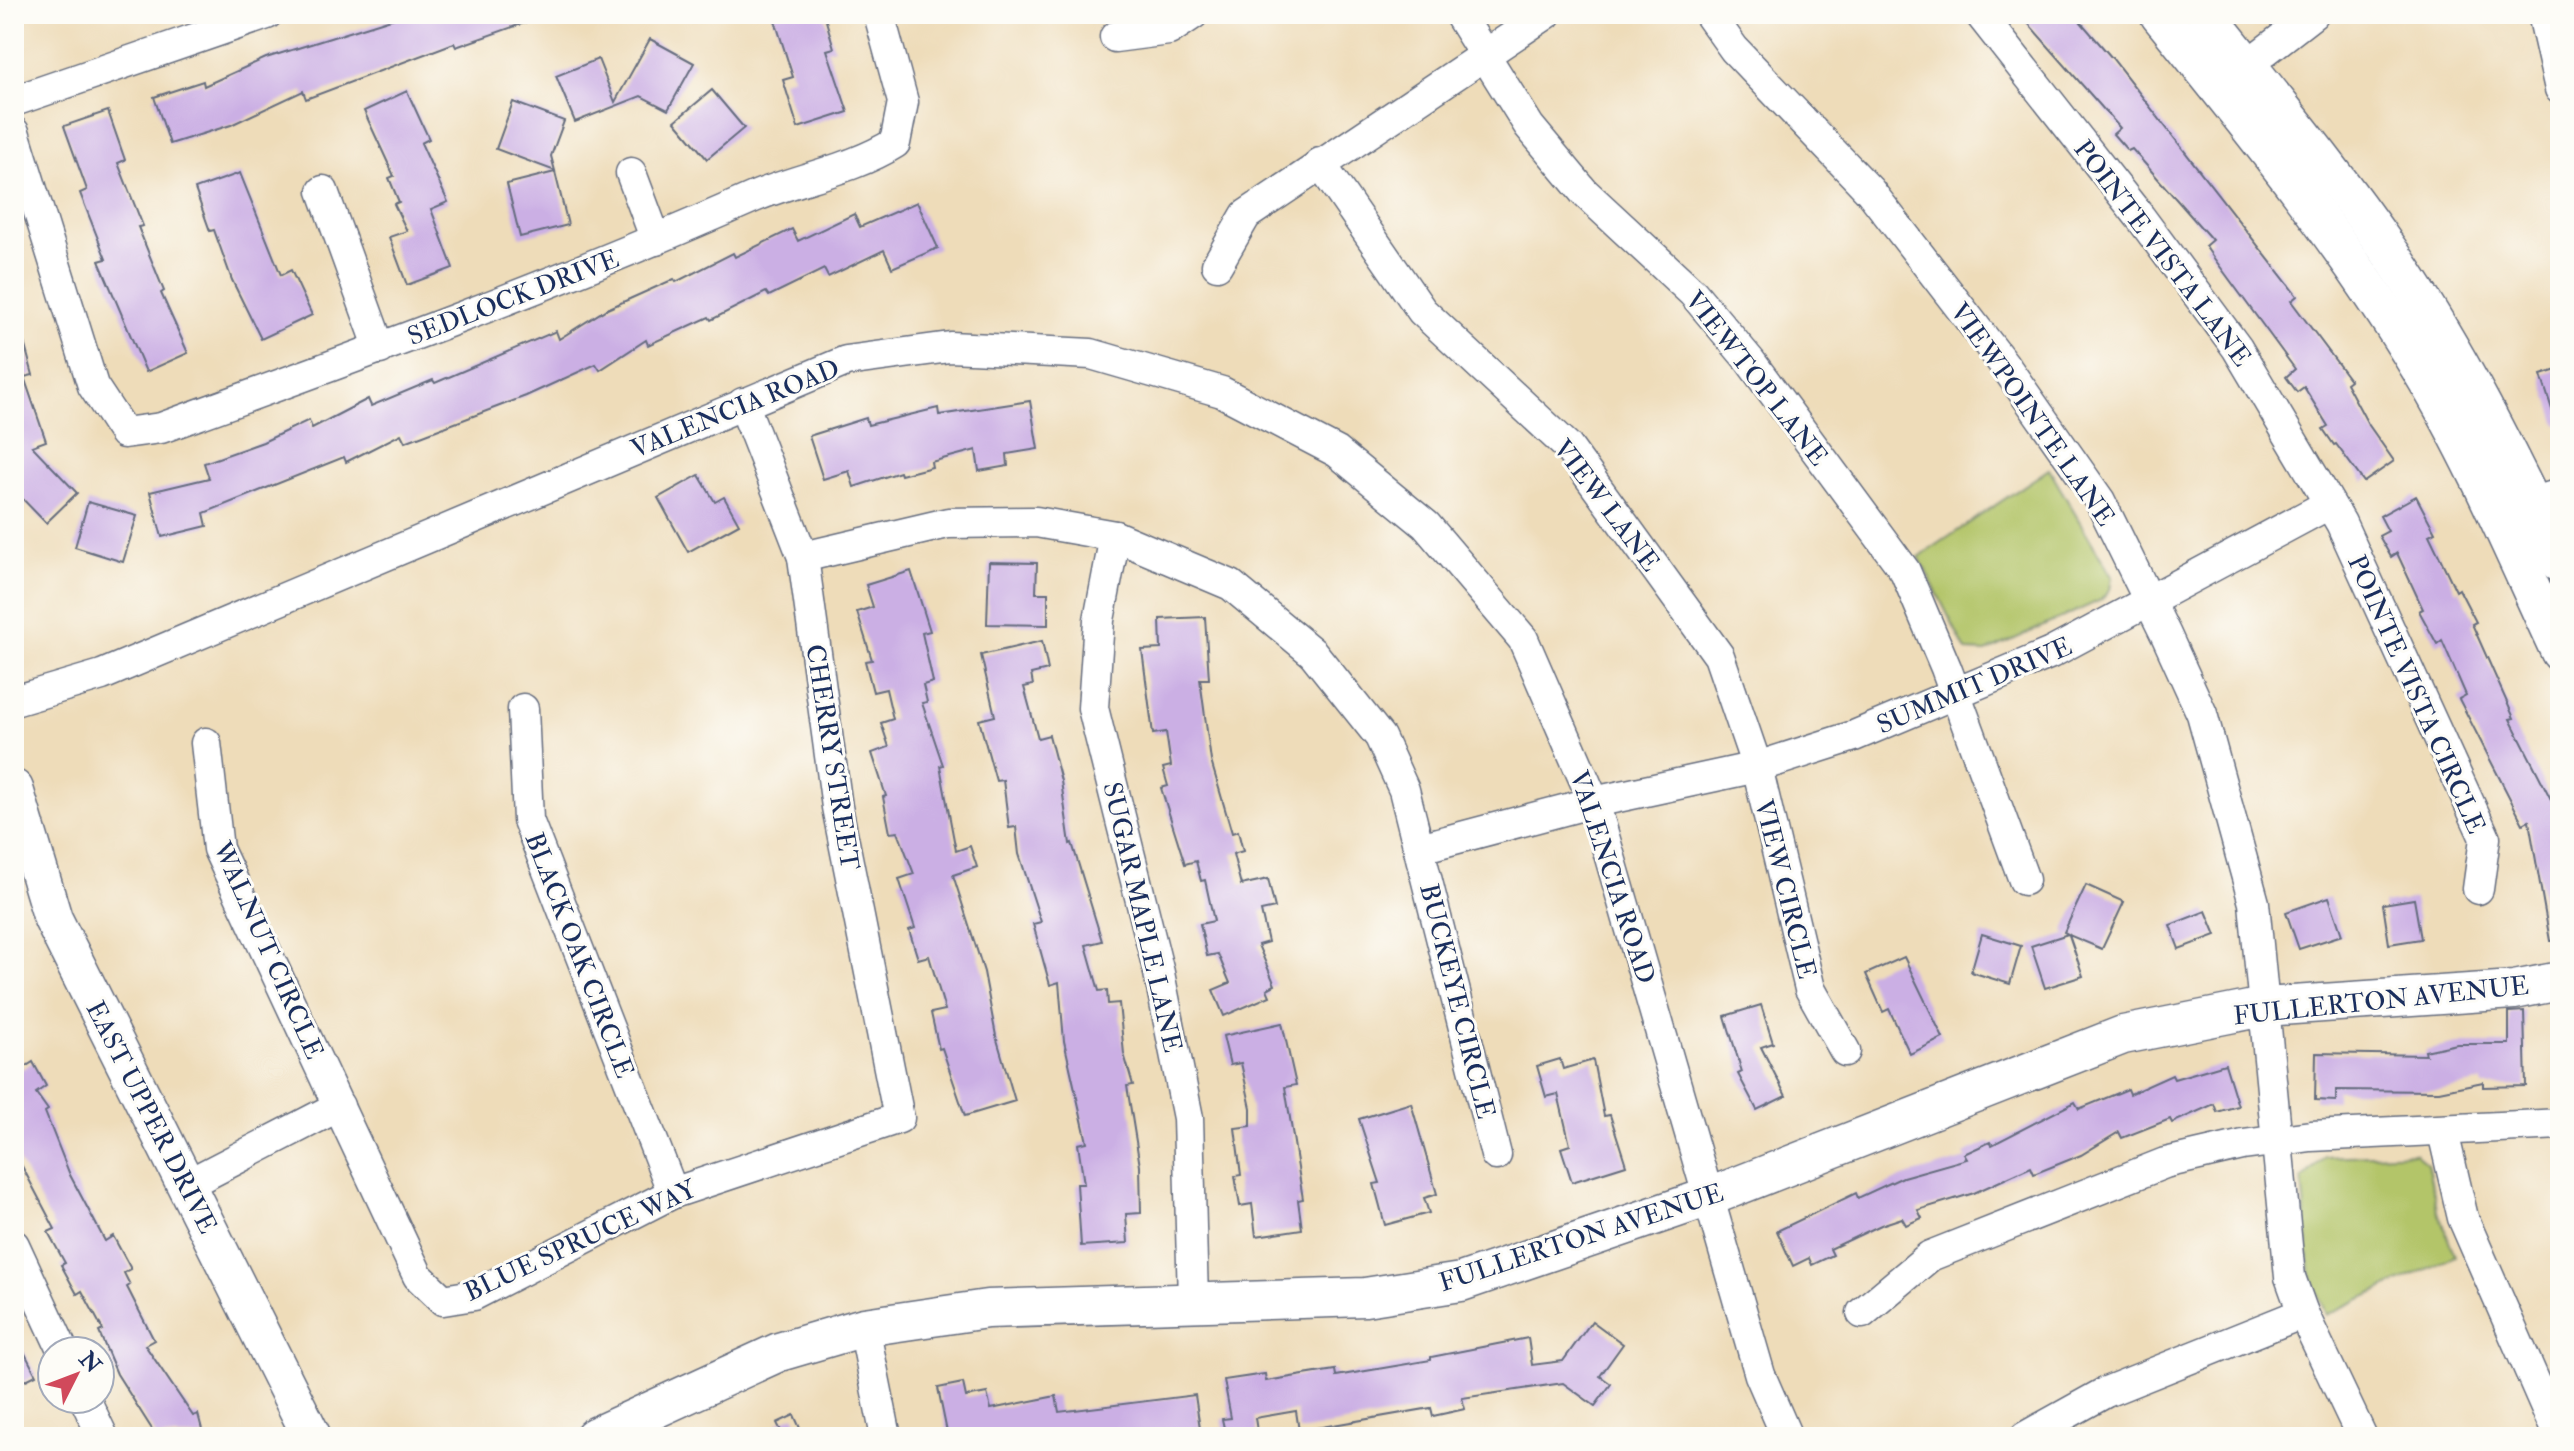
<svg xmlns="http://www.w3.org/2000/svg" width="2574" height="1451" viewBox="0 0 2574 1451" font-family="'IM FELL Double Pica',serif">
<rect width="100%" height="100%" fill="#fdfcf7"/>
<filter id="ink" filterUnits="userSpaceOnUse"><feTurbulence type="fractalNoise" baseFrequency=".0125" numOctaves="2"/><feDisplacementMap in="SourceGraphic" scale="16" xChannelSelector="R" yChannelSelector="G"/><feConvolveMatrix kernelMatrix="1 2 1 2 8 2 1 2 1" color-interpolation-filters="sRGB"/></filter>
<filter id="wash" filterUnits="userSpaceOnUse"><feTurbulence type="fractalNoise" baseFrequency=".006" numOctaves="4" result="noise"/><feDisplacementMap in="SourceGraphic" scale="32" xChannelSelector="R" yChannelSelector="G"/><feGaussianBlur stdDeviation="1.8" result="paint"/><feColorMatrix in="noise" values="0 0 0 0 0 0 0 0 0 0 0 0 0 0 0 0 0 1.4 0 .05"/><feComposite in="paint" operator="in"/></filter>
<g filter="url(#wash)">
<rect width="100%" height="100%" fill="#eedcb9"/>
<g fill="#b3c569" stroke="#677a64" stroke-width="2">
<polygon points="2049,469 2112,577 2110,590 2101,600 1986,652 1966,651 1919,557"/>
<polygon points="2415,1153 2427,1163 2437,1209 2455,1256 2326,1315 2310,1272 2302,1179 2325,1157"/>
</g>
<g id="blocks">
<g fill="#cbafe4">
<polygon points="407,14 544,16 456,47 454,43 306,99 303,91 231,125 170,144 154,97 203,81 204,86 266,58"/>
<polygon points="773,14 824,14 834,48 827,50 848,112 798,128 783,80 793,77"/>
<polygon points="2020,14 2074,14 2112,58 2297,296 2291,301 2350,380 2346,383 2368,424 2394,461 2364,482 2336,444 2334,445 2323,429 2328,426 2304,387 2297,392 2286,377 2295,369 2205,246 2212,240 2132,149 2128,151 2113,134 2120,128"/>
<polygon points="650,39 694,63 668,110 641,96 575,122 556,76 598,59 615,102"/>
<polygon points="712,90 744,128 707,159 675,121"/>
<polygon points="407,91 429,139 421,143 448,202 431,209 453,268 407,285 389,237 407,231 394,204 399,202 389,178 394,176 364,111"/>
<polygon points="513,102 564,121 551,156 555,171 496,149"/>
<polygon points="108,111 125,160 118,163 143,226 138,227 164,291 161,293 188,353 146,372 99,261 106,259 80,193 87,190 64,126"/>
<polygon points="555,172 568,225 520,237 507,184"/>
<polygon points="240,173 281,275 291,270 312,315 261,339 232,280 214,230 210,231 195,189"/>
<polygon points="917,202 938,248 892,268 884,250 828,277 824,269 769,296 766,292 711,320 709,317 648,345 646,340 600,370 596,364 526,396 405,442 401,434 346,462 344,457 204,513 207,526 162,537 150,492 209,478 204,463 263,442 309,420 312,428 368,399 371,406 433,380 435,383 556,331 559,339 605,310 674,279 676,282 733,253 735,257 792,229 798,241 854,214 860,227"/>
<polygon points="14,324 19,324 33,375 24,377 46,441 32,446 77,493 46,523 14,490"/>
<polygon points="2560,369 2560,424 2557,425 2541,375"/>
<polygon points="1030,401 1038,449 1007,454 1008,466 979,471 976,450 931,462 932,467 901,475 900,472 854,487 849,471 823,479 809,436 866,418 868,425 938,408 939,415"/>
<polygon points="699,475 715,502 724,497 739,524 688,552 658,498"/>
<polygon points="2416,496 2435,532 2429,535 2456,591 2459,589 2476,622 2472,624 2514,718 2510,719 2560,817 2560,941 2550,941 2529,821 2523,824 2459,699 2466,695 2442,640 2437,644 2419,611 2423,609 2397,553 2391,557 2379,536 2388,531 2380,516"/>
<polygon points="88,502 137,516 123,562 75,547"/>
<polygon points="989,562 1037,563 1036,593 1048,593 1048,625 987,624"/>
<polygon points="911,571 930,631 922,633 933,682 923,685 927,702 922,703 943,765 940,766 956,851 970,846 977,867 953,875 984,972 996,1036 1015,1101 965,1116 942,1048 939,1049 931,1013 945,1010 929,956 918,959 909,930 915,928 899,879 914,874 898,832 890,833 883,797 886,796 872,753 889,747 881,723 893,719 886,689 873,692 865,661 872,660 857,612 873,607 866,585"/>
<polygon points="1205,617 1209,679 1200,679 1211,761 1232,833 1238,831 1243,851 1233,854 1241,885 1268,879 1275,908 1261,911 1268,942 1258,945 1275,985 1267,989 1270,996 1224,1016 1213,990 1230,983 1218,954 1207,956 1200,924 1214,921 1205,880 1201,881 1196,861 1185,864 1161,788 1168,786 1163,768 1171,766 1166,732 1153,734 1142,650 1161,649 1160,619"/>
<polygon points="1042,641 1048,670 1031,674 1033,685 1024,687 1038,738 1049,735 1061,781 1070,844 1072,843 1102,941 1086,945 1099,991 1107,990 1108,1004 1119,1003 1124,1054 1133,1085 1127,1086 1140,1166 1141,1213 1126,1214 1128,1243 1081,1246 1077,1184 1084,1184 1078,1144 1087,1142 1064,1041 1059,982 1050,985 1033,924 1041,922 1019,854 1016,827 1009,828 1003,780 996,781 979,720 995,716 981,655"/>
<polygon points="2086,885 2124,902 2102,949 2069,935 2083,976 2045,988 2031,946 2068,934 2064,932"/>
<polygon points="2329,897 2342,935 2299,949 2286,912"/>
<polygon points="2414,899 2421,939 2389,944 2383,904"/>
<polygon points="2206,911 2216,935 2179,949 2170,925"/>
<polygon points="1982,934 2021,946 2010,984 1971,972"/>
<polygon points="1904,957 1943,1038 1910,1054 1889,1009 1883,1012 1866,974"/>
<polygon points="1761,1005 1773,1043 1761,1047 1786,1096 1757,1110 1738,1074 1742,1072 1725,1016"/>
<polygon points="2524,1011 2526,1086 2483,1087 2483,1082 2439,1091 2336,1090 2336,1101 2315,1100 2316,1053 2426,1055 2425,1051 2457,1044 2509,1044 2509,1012"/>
<polygon points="1282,1023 1296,1085 1285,1087 1303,1199 1298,1200 1302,1229 1256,1236 1252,1204 1240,1206 1235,1176 1241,1175 1235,1128 1251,1126 1251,1108 1241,1063 1230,1065 1223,1036"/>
<polygon points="1560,1059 1563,1069 1593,1060 1604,1116 1610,1115 1626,1165 1572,1182 1561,1148 1570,1145 1558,1094 1546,1097 1537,1066"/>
<polygon points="33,1062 46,1086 36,1093 48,1110 45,1112 70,1175 105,1241 113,1236 131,1269 124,1273 130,1285 127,1287 154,1340 145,1345 193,1416 198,1414 204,1437 157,1437 117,1374 99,1332 103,1330 82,1291 77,1294 61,1265 65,1263 48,1232 55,1229 14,1151 14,1074"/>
<polygon points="2225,1064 2238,1106 2217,1112 2214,1104 2172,1123 2170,1119 2122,1138 2119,1132 2081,1155 2034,1174 2031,1167 1974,1193 1918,1210 1922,1218 1906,1225 1902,1218 1881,1225 1830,1249 1833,1255 1812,1265 1809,1258 1793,1266 1777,1231 1856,1193 1858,1198 1903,1177 1967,1159 1964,1154 1990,1142 1992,1145 2075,1102 2079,1109 2128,1089 2130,1094 2172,1075 2174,1079"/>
<polygon points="1411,1103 1437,1194 1424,1198 1429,1213 1385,1225 1374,1184 1380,1183 1359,1119"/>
<polygon points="1592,1321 1623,1344 1600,1376 1611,1384 1595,1406 1563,1383 1462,1398 1465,1409 1433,1416 1431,1408 1299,1431 1296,1411 1255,1418 1258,1437 1226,1437 1222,1419 1231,1418 1224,1380 1265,1374 1266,1381 1335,1370 1336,1376 1431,1360 1431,1357 1528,1338 1532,1365 1563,1361"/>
<polygon points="14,1332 36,1375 14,1386"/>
<polygon points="963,1383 966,1397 987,1393 991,1409 1056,1396 1059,1412 1195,1395 1201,1435 948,1437 938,1388"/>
<polygon points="794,1415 804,1437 784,1437 777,1423"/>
</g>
</g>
</g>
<g filter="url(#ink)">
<use href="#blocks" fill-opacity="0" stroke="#656c7e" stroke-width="2"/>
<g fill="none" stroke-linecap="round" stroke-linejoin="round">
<defs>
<g id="minor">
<polyline points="1459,14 1529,126 1584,192 1693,293 1750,361 1905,571 1946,668 2024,880"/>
<polyline points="1709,14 1734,49 1870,191 2003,363 2100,501 2166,635 2202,714 2254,903 2290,1277 2303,1313 2362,1437"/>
<polyline points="1980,14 2140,217 2237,348 2341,523 2485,838 2478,889"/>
<polyline points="2543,14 2560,89"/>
<polyline points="1115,37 1169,30 1193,14"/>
<polyline points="2247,65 2313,14"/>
<polyline points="14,101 267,14"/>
<path d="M14 132 93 386 124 433 161 428C360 356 560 283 754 197 801 177 852 170 895 143L903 102 879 14"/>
<polyline points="1320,163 1422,311 1567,446 1719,656 1757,767 1810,989 1845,1051"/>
<polyline points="631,173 656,240"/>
<polyline points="323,191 380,349"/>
<polyline points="1217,265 1246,215 1546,14"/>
<polyline points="2532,503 2560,494"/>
<polyline points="1115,536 1099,620 1093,708 1159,973 1188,1118 1193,1300"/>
<polyline points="803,557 948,523 1036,522 1115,536 1231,585 1313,653 1380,737 1404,790 1496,1155"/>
<polyline points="14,701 102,675 846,361 950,347 1091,354 1222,392 1337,452 1426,525 1523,639 1594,802 1760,1375 1787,1437"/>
<polyline points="523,709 528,820 673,1193"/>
<polyline points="206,743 218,849 418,1276 443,1300 474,1295 673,1193 899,1118 837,807 803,557 743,403"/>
<polyline points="1420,848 1594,802 1757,767 1854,736 2051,653 2329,504"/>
<polyline points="2443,1132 2463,1218 2559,1437"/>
<polyline points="186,1185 339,1106"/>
<polyline points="14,1245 63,1351"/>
<polyline points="1862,1313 1930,1256 2165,1163 2243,1145 2311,1136 2560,1124"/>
<polyline points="864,1327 886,1437"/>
<polyline points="85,1399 103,1437"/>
<polyline points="2025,1437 2106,1392 2303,1313"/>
</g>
<g id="major">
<path d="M2159 14C2252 129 2345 243 2421 370 2475 459 2516 558 2560 652"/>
<path d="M2206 14C2269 93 2334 171 2391 254 2457 351 2511 457 2560 563"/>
<polyline points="14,789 53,919 312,1437"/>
<polyline points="594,1437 779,1352 864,1327 987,1309 1365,1297 1461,1282 1709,1197 2123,1035 2264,1007 2514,990 2560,981"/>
</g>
</defs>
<use href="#minor" stroke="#656c7e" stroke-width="33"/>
<use href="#major" stroke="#656c7e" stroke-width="41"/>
<use href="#minor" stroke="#fff" stroke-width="30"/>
<use href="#major" stroke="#fff" stroke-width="38"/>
</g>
</g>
<g text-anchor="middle" stroke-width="6" stroke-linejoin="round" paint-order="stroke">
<g font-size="26" fill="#1b2f5e" stroke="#fdfcf7">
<text transform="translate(2163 253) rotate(53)" y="9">POINTE VISTA LANE</text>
<text transform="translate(513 297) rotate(-21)" y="9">SEDLOCK DRIVE</text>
<text transform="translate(1757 378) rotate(52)" y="9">VIEWTOP LANE</text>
<text transform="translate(735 408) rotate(-22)" y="9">VALENCIA ROAD</text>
<text transform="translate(2033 414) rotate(55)" y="9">VIEWPOINTE LANE</text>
<text transform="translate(1607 505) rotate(53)" y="9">VIEW LANE</text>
<text transform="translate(1974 685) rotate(-23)" y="9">SUMMIT DRIVE</text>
<text transform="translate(2417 694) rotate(66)" y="9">POINTE VISTA CIRCLE</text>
<text transform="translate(833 757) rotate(81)" y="9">CHERRY STREET</text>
<text transform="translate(1613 877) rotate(72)" y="9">VALENCIA ROAD</text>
<text transform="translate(1786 889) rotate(76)" y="9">VIEW CIRCLE</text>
<text transform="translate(1143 917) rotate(77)" y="9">SUGAR MAPLE LANE</text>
<text transform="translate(269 950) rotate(66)" y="9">WALNUT CIRCLE</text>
<text transform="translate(580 955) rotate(69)" y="9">BLACK OAK CIRCLE</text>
<text transform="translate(2381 1000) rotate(-6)" y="9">FULLERTON AVENUE</text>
<text transform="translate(1458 1001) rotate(76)" y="9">BUCKEYE CIRCLE</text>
<text transform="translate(152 1117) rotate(63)" y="9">EAST UPPER DRIVE</text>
<text transform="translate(1581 1237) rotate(-18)" y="9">FULLERTON AVENUE</text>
<text transform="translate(580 1240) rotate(-25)" y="9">BLUE SPRUCE WAY</text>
</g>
</g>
<rect width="2574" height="1451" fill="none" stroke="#fdfcf7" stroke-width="48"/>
<g transform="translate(76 1375) rotate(48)"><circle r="38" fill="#fdfcf7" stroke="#a3aaba" stroke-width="2"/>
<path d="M0-6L14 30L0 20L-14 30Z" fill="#d1495b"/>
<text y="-12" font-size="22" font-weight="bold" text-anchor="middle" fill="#1b2f5e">N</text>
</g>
</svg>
